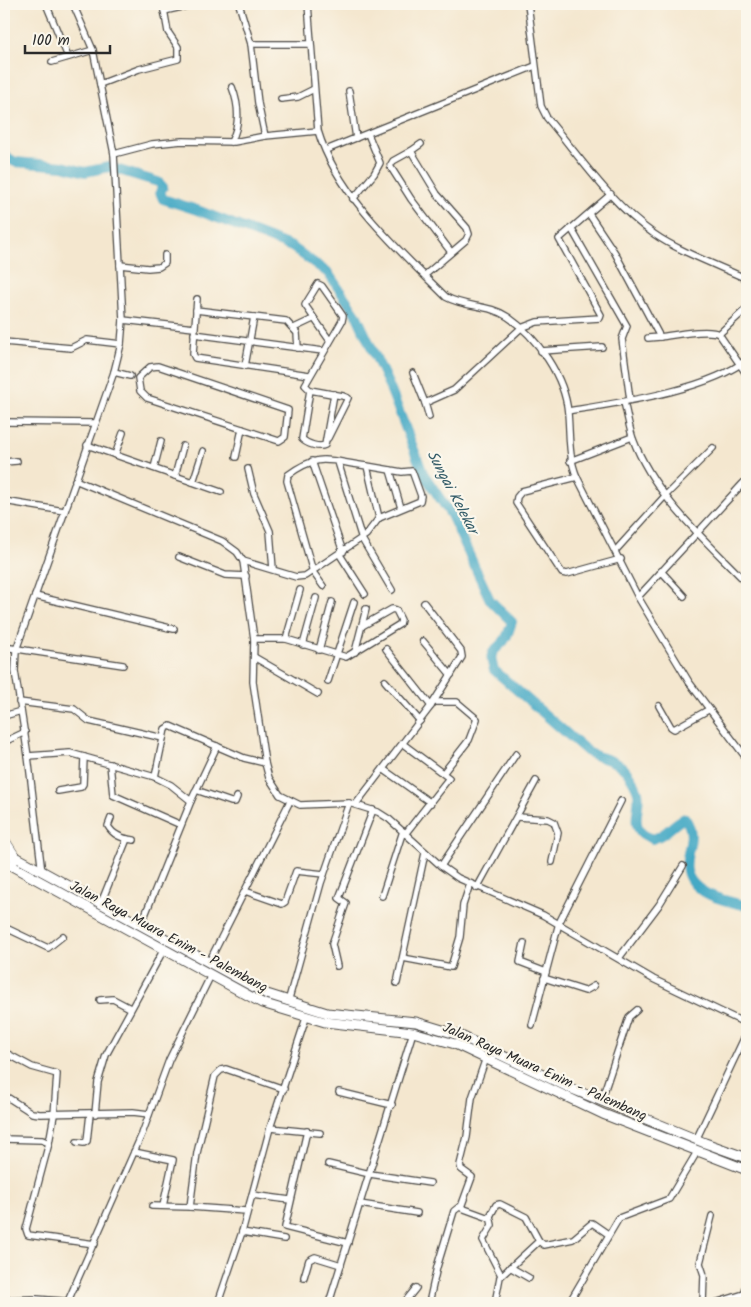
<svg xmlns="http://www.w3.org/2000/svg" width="751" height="1307" viewBox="0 0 751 1307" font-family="Kalam,sans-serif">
<rect width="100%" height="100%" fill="#fbf7ec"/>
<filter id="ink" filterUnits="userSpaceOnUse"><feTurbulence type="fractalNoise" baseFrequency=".02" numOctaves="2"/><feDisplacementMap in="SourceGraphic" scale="10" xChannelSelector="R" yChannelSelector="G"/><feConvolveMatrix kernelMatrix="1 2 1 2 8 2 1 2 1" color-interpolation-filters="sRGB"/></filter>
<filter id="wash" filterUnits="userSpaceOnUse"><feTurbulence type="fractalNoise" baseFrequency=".0096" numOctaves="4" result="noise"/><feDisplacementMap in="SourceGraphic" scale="20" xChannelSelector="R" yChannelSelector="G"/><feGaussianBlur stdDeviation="1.12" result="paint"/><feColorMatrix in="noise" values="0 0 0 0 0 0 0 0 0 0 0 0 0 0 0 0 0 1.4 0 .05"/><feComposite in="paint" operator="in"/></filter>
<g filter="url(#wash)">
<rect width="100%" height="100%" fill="#f4e7cf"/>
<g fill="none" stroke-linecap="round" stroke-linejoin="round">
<path stroke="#45a9c5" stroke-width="10" d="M4 155 15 162 63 166 85 172 109 167 158 182 163 187 160 192 163 199 197 210 292 247 328 273 356 314 390 388 423 473 451 515 490 600 512 622C510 627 508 636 504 641 493 653 488 651 494 670L588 752C600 759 617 759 626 771 630 776 636 786 638 792 641 805 632 820 640 831 642 835 649 837 653 839 670 833 670 825 685 818 699 839 683 852 687 871 692 894 725 901 744 905L747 903"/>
</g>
</g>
<g filter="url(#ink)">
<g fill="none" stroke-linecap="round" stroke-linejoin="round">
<defs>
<g id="minor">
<polyline points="46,4 68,57"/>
<polyline points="239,4 251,44 258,103 265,136"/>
<path d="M308 4 318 131C337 195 400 251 446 297 466 308 489 304 508 317 537 337 565 377 568 413 570 435 568 456 577 477L638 597 689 682 747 759"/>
<path d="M528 4 541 106 547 118C580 157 611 204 654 234 678 251 719 266 747 279"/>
<polyline points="164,11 195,4"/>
<polyline points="251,44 310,44"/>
<polyline points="52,62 93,50"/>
<polyline points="100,84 139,69 178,59 178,47 168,32 163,4"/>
<polyline points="349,91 356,138"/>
<polyline points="281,99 298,97 314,89"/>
<path d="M231 142C240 125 239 105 232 87"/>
<polyline points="421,144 411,151 437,194 467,228 469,234 466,240 425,275"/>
<polyline points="326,150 535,66"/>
<polyline points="411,151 393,161 390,166 411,199 451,252"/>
<polyline points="114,154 152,144 182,141 234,142 265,136 318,131"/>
<polyline points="353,199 374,174 380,163 368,134"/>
<path d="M589 214 615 253 660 337C674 335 709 328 719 334"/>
<polyline points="571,228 627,326 622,339 630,400"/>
<polyline points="120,265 148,268 159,267 165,263 165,255"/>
<polyline points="197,299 193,354 195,358 309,375"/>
<polyline points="747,308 719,334 747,375"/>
<polyline points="196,310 286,321 297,333 298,348"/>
<polyline points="123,320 194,328"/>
<polyline points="294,328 313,319"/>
<polyline points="194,334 323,351"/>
<polyline points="648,338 660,337"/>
<polyline points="4,342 71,348 87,340 121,344"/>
<polyline points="541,351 602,347"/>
<polygon points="158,366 288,410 285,437 279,441 147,398 140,391 138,378 150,367"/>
<polyline points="245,366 254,317"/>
<polyline points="114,372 130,376"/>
<polyline points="413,373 425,403"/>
<path d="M310 390 302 439C307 444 319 448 325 445L334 394"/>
<path d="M624 402C627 414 629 427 633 439 654 495 702 537 743 579"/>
<path d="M568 411C617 403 711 390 747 359"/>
<polyline points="429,417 425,403 454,390 521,328 537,322 600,318 601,315 559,239 611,194"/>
<polyline points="4,422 95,423"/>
<polyline points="328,438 348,398 343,396 310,390 305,385 342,321 343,316 322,286 318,284 305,305 330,341"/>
<polyline points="87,445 221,492"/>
<polyline points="115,455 123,433"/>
<polyline points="236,457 242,429"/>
<polyline points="312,461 343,552"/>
<polyline points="570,461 632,437"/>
<polyline points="4,462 17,461"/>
<polyline points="338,462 362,539 392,590"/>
<polyline points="154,468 161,441"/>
<polyline points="248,469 254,494 270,531 273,569"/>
<polyline points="390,470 401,508"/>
<polyline points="175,476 183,446"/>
<polyline points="577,477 522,491 517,497 516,503 562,573 567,574 621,559"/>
<polyline points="75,480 222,541 237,552 243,561 254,639 253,682 265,763 269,778 280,795 300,805 349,803 378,812 389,819 441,866 458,878 543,915 653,979 747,1024"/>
<polyline points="193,482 203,451"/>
<polyline points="4,501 64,511"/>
<polyline points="616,550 665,496 713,448"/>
<polyline points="340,555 365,594"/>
<polyline points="179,557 225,575 246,576"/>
<polyline points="243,561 296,577 305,576 366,535 379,518 420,501 421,496 412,471 402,472 367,466"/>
<polyline points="661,571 684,596"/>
<path d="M323 586 313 572 287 481 288 475C320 451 331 462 367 466L379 518"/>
<polyline points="35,596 174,629"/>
<polyline points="638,597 747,479"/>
<polyline points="254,639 286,639 346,657 400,624 401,620 396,610 392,609 362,626"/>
<polyline points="286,639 300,590"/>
<polyline points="423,641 451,675"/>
<polyline points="303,645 316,598"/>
<polyline points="4,647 123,665"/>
<polyline points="386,649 431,706"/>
<polyline points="319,650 332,602"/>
<polyline points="355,652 366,609"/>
<polyline points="254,657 318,694"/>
<polyline points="328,681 354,602"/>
<polyline points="385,681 420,721"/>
<polyline points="19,702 74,709 89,721 163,738"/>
<polyline points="435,702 457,702 477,719 469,740 444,772"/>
<polyline points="659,706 671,727 674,729 708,710"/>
<polyline points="4,716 21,711"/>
<polyline points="4,742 25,732"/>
<polyline points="403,744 449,778 405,834"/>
<polyline points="28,756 70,753 155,777 171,785 191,801"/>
<polyline points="110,764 113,795 181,825"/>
<polyline points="383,769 431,803"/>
<polyline points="155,777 165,729 170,726 244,758 265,763"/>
<polyline points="196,790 231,802 235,802 237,797"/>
<polyline points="58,791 81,787 83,784 84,757"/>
<polyline points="356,804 431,706 462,657 461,651 424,603"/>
<polyline points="517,817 548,819 554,822 558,833 552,862"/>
<path d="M111 818 108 826C113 835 124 839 134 840"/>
<polyline points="441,866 516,754"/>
<polyline points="42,873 28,756 15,671 16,650 114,372 121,344 123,320 114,154 93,50 73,4"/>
<polyline points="477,888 536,781"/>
<polyline points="245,891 282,904 285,902 296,871 324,874"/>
<polyline points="382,896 403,831"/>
<polyline points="101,903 127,839"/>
<polyline points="141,925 191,801 217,746"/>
<polyline points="4,927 48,948 63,936"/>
<polyline points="524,943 520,962 546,972"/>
<polyline points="403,958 451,967 460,937 463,905 470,884"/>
<polyline points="619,958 659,905 683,866"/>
<polyline points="209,962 290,801"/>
<polyline points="337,966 332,944 346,903 339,898 373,810"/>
<polyline points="544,978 585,991 594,986"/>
<polyline points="397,983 425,853"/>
<polyline points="100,1000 113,999 130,1008"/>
<polyline points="288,1002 321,883 349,803"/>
<polyline points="532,1025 559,923 621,801"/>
<polyline points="4,1052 32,1067 57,1074 54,1115 49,1143"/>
<polyline points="339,1092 392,1105"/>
<polyline points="4,1095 32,1113 40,1114 133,1112 149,1114"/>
<polyline points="601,1101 629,1017 637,1010"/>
<polyline points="95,1114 98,1082 106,1055 164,949"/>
<polyline points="270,1128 320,1133"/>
<polyline points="307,1131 285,1227 348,1243"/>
<polyline points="4,1139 42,1140 49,1143 26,1229 28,1235 95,1244"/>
<polyline points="696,1140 747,1032"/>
<polyline points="77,1142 84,1143 87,1141 90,1114"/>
<polyline points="134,1152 173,1160 163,1206"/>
<polyline points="328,1164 370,1174 430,1183"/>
<polyline points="252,1195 290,1200"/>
<polyline points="360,1204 417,1213"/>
<polyline points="152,1206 190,1207"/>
<polyline points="461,1207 472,1177 461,1169 460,1165 467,1137 472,1098 486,1058"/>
<polyline points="246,1211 190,1207 197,1153 215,1076 221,1070 226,1069 284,1089"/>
<polyline points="490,1216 492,1225 483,1240 501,1275"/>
<polyline points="242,1232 284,1239"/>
<polyline points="510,1267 529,1278"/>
<polyline points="304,1277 309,1260 315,1257 341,1265"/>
<polyline points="745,1293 747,1278"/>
<polyline points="4,1300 36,1299 88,1303"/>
<polyline points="68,1301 142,1134 169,1060 211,975"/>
<polyline points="218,1303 242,1232 270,1128 306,1018"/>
<polyline points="329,1303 413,1032"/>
<polyline points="404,1303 416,1288"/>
<polyline points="429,1303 437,1267 454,1211 459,1207 489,1218 496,1205 500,1204 526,1217 539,1241 544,1245 573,1239 592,1223 608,1234"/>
<polyline points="495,1303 500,1277 539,1241"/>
<polyline points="569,1303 619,1218 669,1199 697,1152"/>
<polyline points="703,1303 704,1275 700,1263 712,1216"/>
<polyline points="715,1303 747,1293"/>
</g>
<polyline id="tertiary" points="4,838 16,857 12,866"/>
<g id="primary">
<polyline points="4,853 16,857 267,994 327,1013 416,1022 459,1035 570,1088 705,1143 747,1158"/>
<polyline points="4,864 12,866 262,1003 325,1022 413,1032 455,1044 603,1114 747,1170"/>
</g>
</defs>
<use href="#minor" stroke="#494744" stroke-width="8"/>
<use href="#tertiary" stroke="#494744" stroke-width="9"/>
<use href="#primary" stroke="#494744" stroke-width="11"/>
<use href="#minor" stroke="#fff" stroke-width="5.5"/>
<use href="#tertiary" stroke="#fff" stroke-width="8"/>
<use href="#primary" stroke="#fff" stroke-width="9"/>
</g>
</g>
<g text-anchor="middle" stroke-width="4.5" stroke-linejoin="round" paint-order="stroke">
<g font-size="14" fill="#2b2b2b" stroke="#fbf7ec">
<text transform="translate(169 936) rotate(28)" y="5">Jalan Raya Muara Enim - Palembang</text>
<text transform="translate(545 1071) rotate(24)" y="5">Jalan Raya Muara Enim - Palembang</text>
</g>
<g font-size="15" font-style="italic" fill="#355d69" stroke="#fbf7ec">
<text transform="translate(453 492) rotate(62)" y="5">Sungai Kelekar</text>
</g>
</g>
<rect width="751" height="1307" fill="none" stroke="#fbf7ec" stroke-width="20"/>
<path d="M25 45v8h85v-8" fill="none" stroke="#2b2b2b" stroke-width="2.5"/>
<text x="32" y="45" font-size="15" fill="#2b2b2b" stroke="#fbf7ec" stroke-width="4" paint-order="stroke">100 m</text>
</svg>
